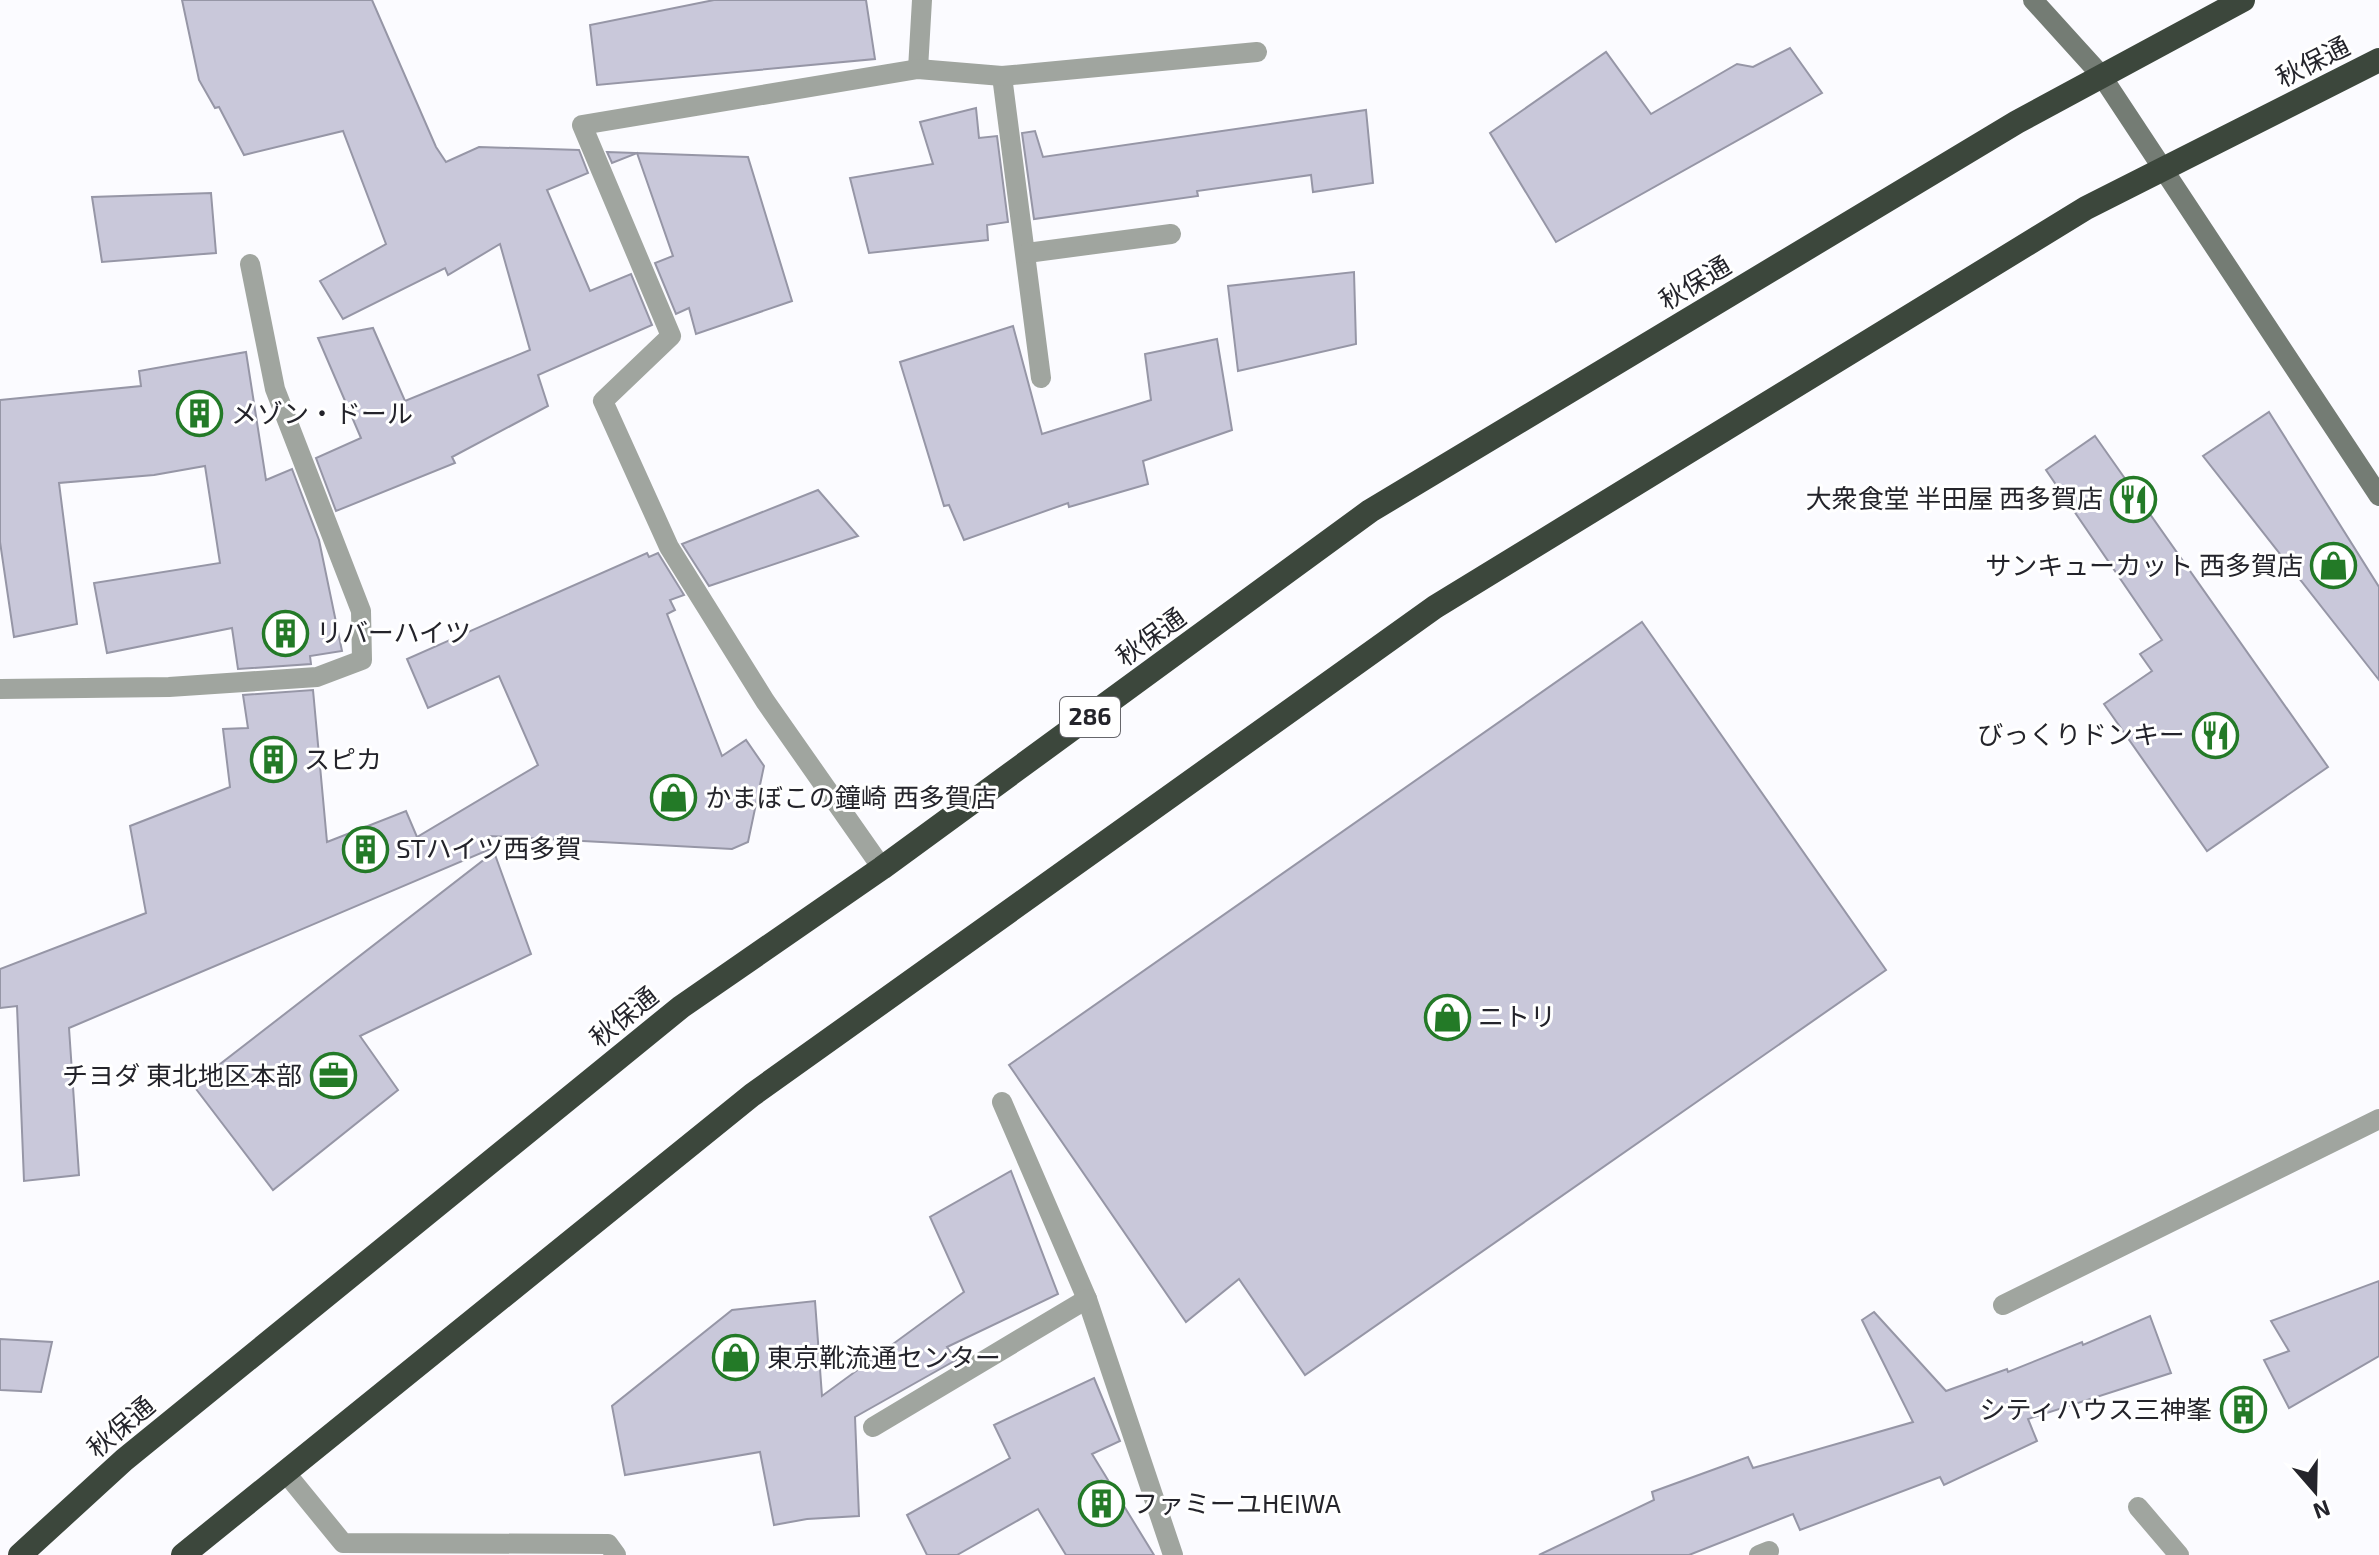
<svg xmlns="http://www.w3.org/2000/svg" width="2379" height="1555" viewBox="0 0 2379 1555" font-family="'Exo 2','Noto Sans JP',sans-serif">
<rect width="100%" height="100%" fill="#fbfbff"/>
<g fill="#c9c8da" stroke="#9696a6" stroke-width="2">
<polygon points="182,0 372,0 436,147 446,162 479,147 579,150 588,173 547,190 590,291 631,274 652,325 538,375 548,406 452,457 455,463 336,511 316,458 361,438 318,338 373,328 405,401 530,350 500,244 448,275 445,268 343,319 320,281 386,244 343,131 244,155 219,107 215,108 199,80"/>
<polygon points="714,0 866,0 875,59 597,85 590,25"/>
<polygon points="1790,48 1822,93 1556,242 1490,133 1606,52 1651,114 1737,64 1753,67"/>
<polygon points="976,108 979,138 997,136 1008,222 987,225 988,240 869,253 850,178 933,164 920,122"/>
<polygon points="1366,110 1373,183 1313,192 1311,175 1197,191 1198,196 1034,219 1022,133 1035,131 1043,157"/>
<polygon points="607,152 748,157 792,301 696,334 689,308 676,314 655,263 673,256 637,153 612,163"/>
<polygon points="211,193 216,253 102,262 92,197"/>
<polygon points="1354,272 1356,344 1238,371 1228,286"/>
<polygon points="1013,326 1042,434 1151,400 1145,354 1217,339 1232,430 1143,461 1148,484 1069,507 1068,503 964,540 949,505 944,506 900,362"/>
<polygon points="246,352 266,480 292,469 319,540 342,651 310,656 311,664 238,669 232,628 107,653 94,583 220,563 205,466 154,475 59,483 77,624 14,637 0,542 0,400 141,386 139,371"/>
<polygon points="2269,412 2379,587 2379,680 2203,456"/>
<polygon points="2095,436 2328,767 2207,851 2104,704 2152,671 2140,654 2162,640 2046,470"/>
<polygon points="818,490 858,536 709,586 682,544"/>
<polygon points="647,553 649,557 658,553 684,595 670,600 675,610 667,614 722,756 746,740 764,766 748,842 732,849 489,836 493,848 69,1028 79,1175 24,1181 17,1006 0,1008 0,969 146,913 130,826 230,787 223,729 248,728 243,695 313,690 327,842 406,811 417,837 538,765 499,676 428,708 407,659"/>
<polygon points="1642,622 1886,970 1305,1375 1239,1279 1186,1322 1009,1065"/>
<polygon points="494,852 531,954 360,1036 398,1090 273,1190 193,1085"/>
<polygon points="1011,1171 1058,1294 947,1347 956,1360 855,1417 859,1516 807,1519 774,1525 760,1452 625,1475 612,1406 732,1310 815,1301 822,1396 964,1292 930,1217"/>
<polygon points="2379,1281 2379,1356 2289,1408 2264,1360 2289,1351 2271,1321"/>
<polygon points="1874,1312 1946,1391 2007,1369 2008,1372 2082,1342 2083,1345 2150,1316 2171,1373 2028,1419 2037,1441 1944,1485 1940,1477 1800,1530 1793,1514 1689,1555 1539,1555 1654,1500 1652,1492 1748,1457 1753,1468 1913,1422 1862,1320"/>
<polygon points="0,1339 52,1342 41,1392 0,1390"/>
<polygon points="1094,1378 1120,1441 1092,1454 1154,1555 1066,1555 1038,1509 957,1555 927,1555 907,1515 1010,1458 994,1425"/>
</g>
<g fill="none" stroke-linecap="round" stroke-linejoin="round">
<g stroke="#a0a59f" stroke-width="20">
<polyline points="1002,1102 1087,1299 1173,1555"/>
<polyline points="873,1427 1087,1299"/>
<polyline points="285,1472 343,1543 608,1544 616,1555"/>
<polyline points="2138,1507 2179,1555"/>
<polyline points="1759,1555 1769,1551"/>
</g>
<g stroke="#a0a59f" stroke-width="20">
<polyline points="918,69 922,0"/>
<polyline points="1002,76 1041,378"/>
<polyline points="1027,253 1171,234"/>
<polyline points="0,689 169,687 317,677 362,660 361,611 275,389 250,264"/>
<polyline points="882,868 765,701 669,547 603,401 671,336 582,125 918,69 1002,76 1257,52"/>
<polyline points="2003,1305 2379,1119"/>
</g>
<polyline stroke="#747c74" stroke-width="20" points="2033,0 2101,75 2379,496"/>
<g stroke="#3c473c" stroke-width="24">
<polyline points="20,1555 124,1460 681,1007 882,868 1370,511 2017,122 2243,0"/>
<polyline points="183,1555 752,1095 1435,607 2086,208 2379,60"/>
</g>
</g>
<defs>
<symbol id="building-ring" viewBox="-11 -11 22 22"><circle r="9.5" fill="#fff" stroke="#237a27" stroke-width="1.5"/><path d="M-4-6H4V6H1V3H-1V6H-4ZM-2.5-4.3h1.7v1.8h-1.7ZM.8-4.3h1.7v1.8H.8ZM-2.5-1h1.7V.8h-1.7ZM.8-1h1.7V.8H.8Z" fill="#237a27"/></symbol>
<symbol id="restaurant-ring" viewBox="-11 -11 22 22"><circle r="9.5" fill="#fff" stroke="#237a27" stroke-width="1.5"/><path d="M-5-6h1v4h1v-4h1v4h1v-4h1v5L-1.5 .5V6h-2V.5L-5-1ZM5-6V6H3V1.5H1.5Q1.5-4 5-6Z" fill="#237a27"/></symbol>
<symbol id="shop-ring" viewBox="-11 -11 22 22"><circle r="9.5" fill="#fff" stroke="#237a27" stroke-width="1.5"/><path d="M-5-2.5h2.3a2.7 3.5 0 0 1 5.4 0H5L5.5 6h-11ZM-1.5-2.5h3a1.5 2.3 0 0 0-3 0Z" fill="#237a27"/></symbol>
<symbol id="office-ring" viewBox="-11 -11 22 22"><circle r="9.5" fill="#fff" stroke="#237a27" stroke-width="1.5"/><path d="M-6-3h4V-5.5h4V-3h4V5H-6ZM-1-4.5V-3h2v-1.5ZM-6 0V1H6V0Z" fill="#237a27"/></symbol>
</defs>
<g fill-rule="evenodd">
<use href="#building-ring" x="174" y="388" width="51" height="51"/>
<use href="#restaurant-ring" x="2108" y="474" width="51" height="51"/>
<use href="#shop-ring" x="2308" y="540" width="51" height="51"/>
<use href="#building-ring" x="260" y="608" width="51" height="51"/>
<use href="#restaurant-ring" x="2190" y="710" width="51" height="51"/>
<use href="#building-ring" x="248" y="734" width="51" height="51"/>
<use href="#shop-ring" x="648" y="772" width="51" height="51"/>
<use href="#building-ring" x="340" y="824" width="51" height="51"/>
<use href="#shop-ring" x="1422" y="992" width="51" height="51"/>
<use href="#office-ring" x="308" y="1050" width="51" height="51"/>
<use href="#shop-ring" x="710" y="1332" width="51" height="51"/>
<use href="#building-ring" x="2218" y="1384" width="51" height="51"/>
<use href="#building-ring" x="1076" y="1478" width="51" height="51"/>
</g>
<g text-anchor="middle" stroke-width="6" stroke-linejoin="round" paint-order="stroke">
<rect fill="#fff" stroke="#66666b" stroke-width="2" x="1060" y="697" width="60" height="40" rx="6"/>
<g font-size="24" font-weight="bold" fill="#24242b">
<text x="1090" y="725">286</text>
</g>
<g font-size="26" fill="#24242b" stroke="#fff">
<text transform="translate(2313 62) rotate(-27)" y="9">秋保通</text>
<text transform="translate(1695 283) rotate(-31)" y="9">秋保通</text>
<text transform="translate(1151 637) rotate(-36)" y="9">秋保通</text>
<text transform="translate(624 1017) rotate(-39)" y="9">秋保通</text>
<text transform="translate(121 1427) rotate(-40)" y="9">秋保通</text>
</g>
<g font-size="26" fill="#24242b" stroke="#fff" text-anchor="start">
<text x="231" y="423">メゾン・ドール</text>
<text x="2103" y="508" text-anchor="end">大衆食堂 半田屋 西多賀店</text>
<text x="2303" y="575" text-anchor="end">サンキューカット 西多賀店</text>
<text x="316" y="642">リバーハイツ</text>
<text x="2185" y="744" text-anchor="end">びっくりドンキー</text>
<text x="304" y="769">スピカ</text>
<text x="705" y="807">かまぼこの鐘崎 西多賀店</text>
<text x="396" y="858">STハイツ西多賀</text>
<text x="1478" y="1026">ニトリ</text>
<text x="302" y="1085" text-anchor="end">チヨダ 東北地区本部</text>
<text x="767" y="1367">東京靴流通センター</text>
<text x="2212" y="1419" text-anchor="end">シティハウス三神峯</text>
<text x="1132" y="1513">ファミーユHEIWA</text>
</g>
</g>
<g transform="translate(2315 1491) rotate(160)" stroke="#ffffff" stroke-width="6" paint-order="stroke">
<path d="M0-6L14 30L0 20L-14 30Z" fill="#24242b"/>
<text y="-12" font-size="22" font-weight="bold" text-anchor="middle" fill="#24242b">N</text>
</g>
</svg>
